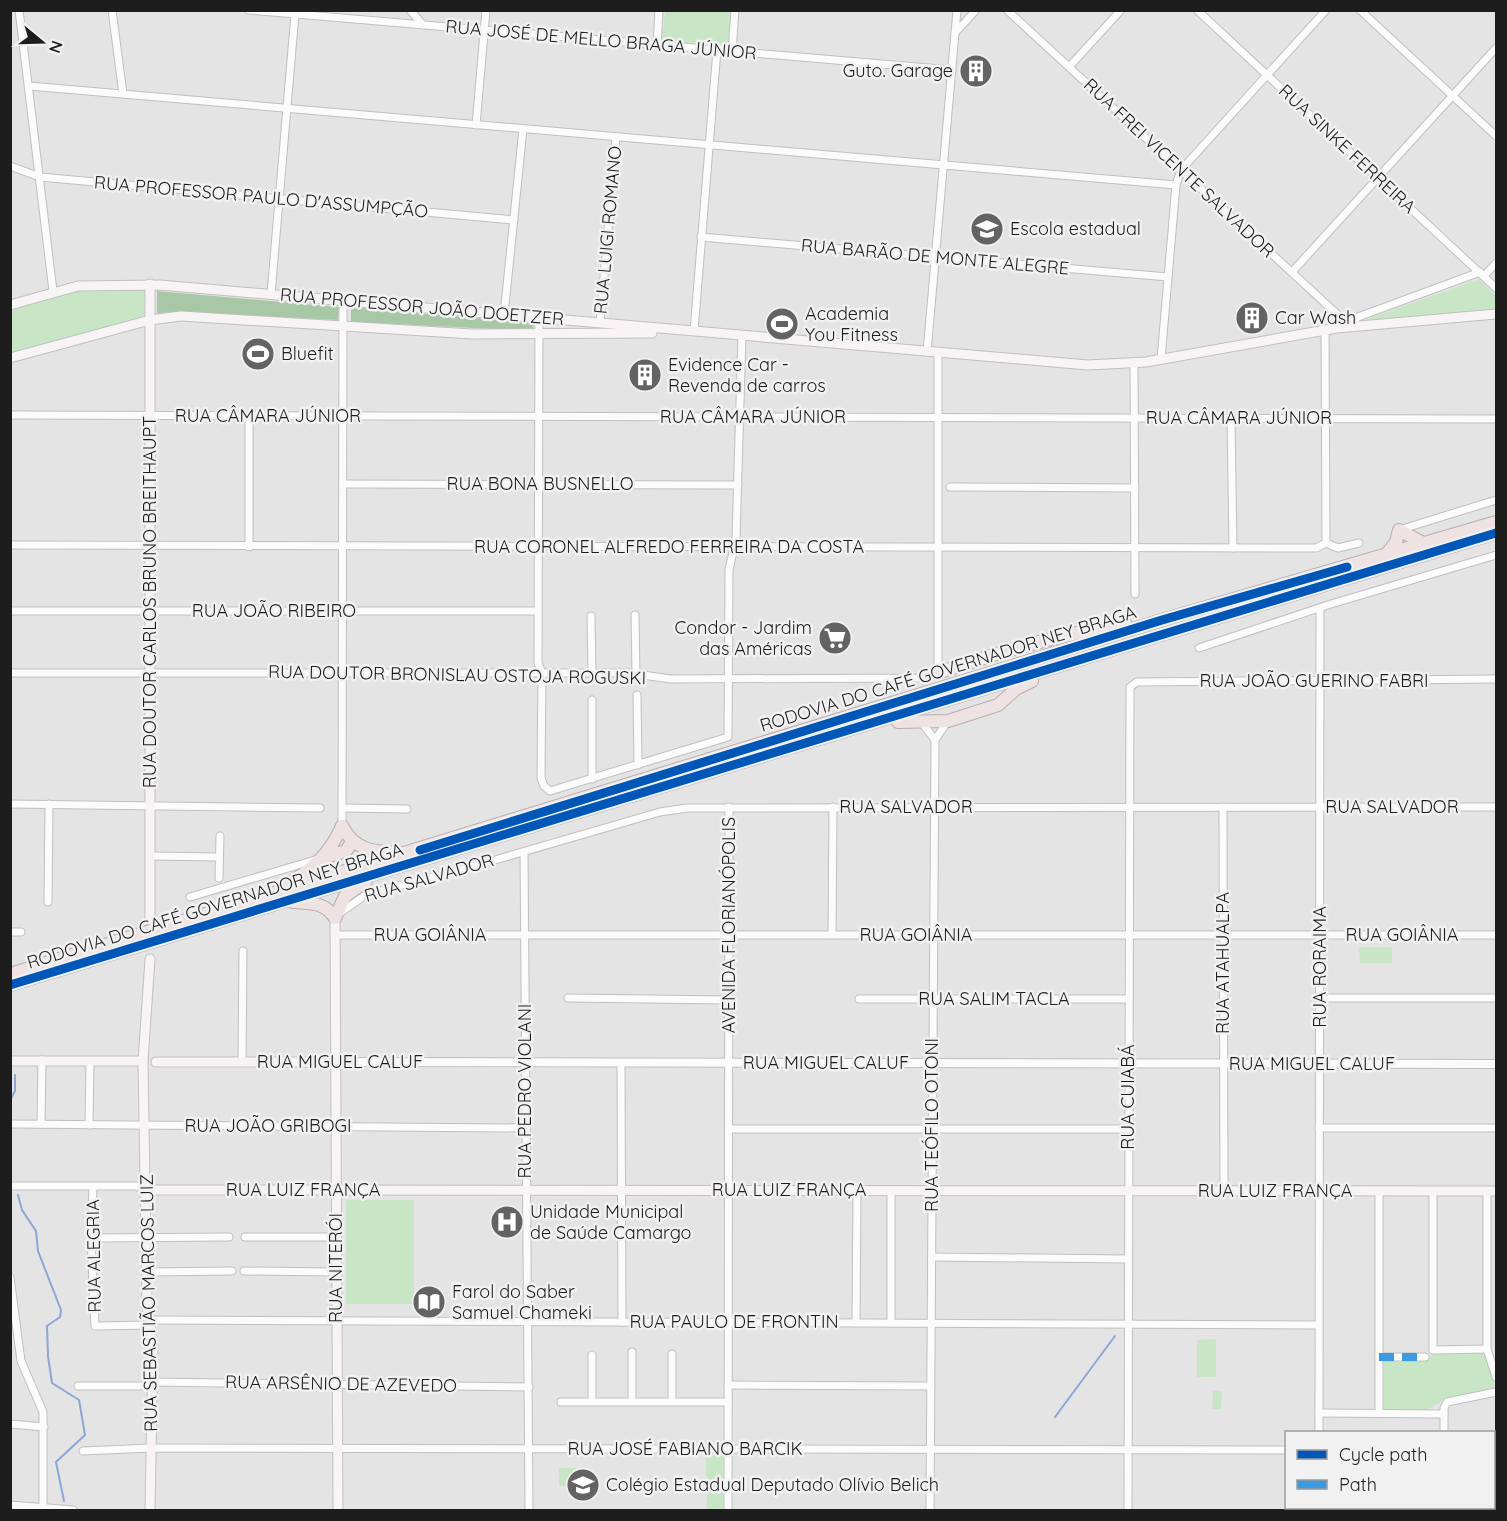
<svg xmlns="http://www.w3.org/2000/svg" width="1507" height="1521" viewBox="0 0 1507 1521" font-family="Quicksand,sans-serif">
<rect width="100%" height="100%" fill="#e4e4e5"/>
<g fill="#c8e6c6">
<polygon points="665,11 732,11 729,46 662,41"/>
<polygon points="1479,279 1496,296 1496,310 1365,320"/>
<polygon points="145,288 144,316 11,353 11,310 74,291"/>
<polygon points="1359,947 1392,947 1392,963 1360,963"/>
<rect x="346" y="1200" width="68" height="104"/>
<polygon points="1216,1339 1216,1377 1197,1377 1197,1340"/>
<polygon points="1484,1353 1494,1381 1494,1389 1448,1398 1428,1409 1384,1410 1384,1360 1427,1359 1433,1354"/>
<polygon points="1213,1391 1222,1391 1221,1409 1212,1409"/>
<polygon points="706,1456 723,1456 723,1510 707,1510"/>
<rect x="559" y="1468" width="25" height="18"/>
</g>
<g fill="#a8c8a5">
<polygon points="157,291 339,307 338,320 168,312 157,314"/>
<polygon points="351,307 534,323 533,331 351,322"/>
</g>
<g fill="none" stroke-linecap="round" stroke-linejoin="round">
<g stroke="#8ca6d6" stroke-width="2">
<polyline points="10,1100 15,1091 15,1075"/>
<polyline points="10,1177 11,1180"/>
<polyline points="18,1195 22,1210 36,1231 38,1251 61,1310 60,1317 47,1326 48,1356 52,1383 79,1400 85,1435 56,1462 64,1501"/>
<polyline points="1055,1417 1115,1336"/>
</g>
<defs>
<g id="minor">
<polyline points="19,10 53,291"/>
<polyline points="112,10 123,94"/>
<polyline points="249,10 952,70"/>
<polyline points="410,10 423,25"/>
<polyline points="1007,10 1350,326 1358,317 1480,272"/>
<polyline points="1197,10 1496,288"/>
<polyline points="1360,10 1496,136"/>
<polyline points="955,33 976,10"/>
<polyline points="657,45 659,10"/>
<polyline points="732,51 735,10"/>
<polyline points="1069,67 1121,10"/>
<polyline points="29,86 1176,185"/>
<polyline points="476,125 486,10"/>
<polyline points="10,166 40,177 514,220"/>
<polyline points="701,237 1168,277"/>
<polyline points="1292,272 1496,48"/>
<polyline points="1484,276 1496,263"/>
<polyline points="271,294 295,14"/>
<polyline points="504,315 523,129"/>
<polyline points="539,318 538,663 542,673 541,778 544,786 550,791 728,737 729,570 736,538 742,335"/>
<polyline points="600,323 616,137"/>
<polyline points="1325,329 1326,543"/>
<polyline points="694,331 717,50"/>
<polyline points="927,352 957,10"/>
<polyline points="1161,359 1176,185 1181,170 1326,10"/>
<polyline points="1134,363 1135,594"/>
<polyline points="10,415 1496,419"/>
<polyline points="1231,418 1233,548"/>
<polyline points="343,484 738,485"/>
<polyline points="950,487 1135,488"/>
<polyline points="1399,530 1496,500"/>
<polyline points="1326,543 1338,548 1359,543"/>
<polyline points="10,545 1316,548 1326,543"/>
<polyline points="249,547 249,416"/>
<polyline points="10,611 537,611"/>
<polyline points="635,615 636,674"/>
<polyline points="591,616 592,673"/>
<polyline points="1199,648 1331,604 1496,555"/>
<polyline points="10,673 630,673 670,679 918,678 938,673 938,353"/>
<polyline points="637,695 638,765"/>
<polyline points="922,723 935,740"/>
<polyline points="592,779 592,700"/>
<polyline points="10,804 320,808"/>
<polyline points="1223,807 1224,1191"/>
<polyline points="342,808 407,809"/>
<polyline points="342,826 343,301"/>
<polyline points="524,852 529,1510"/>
<polyline points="150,856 219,857"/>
<polyline points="219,878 220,836"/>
<polyline points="190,897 315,860"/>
<polyline points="48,902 49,804"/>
<polyline points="341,912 367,894 464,869 660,812 687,808 1496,807"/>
<polyline points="10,932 21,932"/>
<polyline points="335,935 1496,935"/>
<polyline points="832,935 833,807"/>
<polyline points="568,998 729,1000"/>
<polyline points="1320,998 1496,998"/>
<polyline points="859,999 1129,999"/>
<polyline points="242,1062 243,951"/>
<polyline points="621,1063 622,1322"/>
<polyline points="10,1124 526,1128"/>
<polyline points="41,1124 42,1060"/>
<polyline points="89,1125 90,1061"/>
<polyline points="1319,1128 1496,1128"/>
<polyline points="729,1129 1128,1129"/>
<polyline points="10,1186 136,1186 147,1190"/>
<polyline points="93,1186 91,1238 95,1326 151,1325"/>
<polyline points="1433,1191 1433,1350 1487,1349"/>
<polyline points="1487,1191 1487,1349 1496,1377"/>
<polyline points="245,1237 336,1237"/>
<polyline points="91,1238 229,1237"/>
<polyline points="932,1257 1128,1259"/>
<polyline points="244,1271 336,1272"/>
<polyline points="147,1272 232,1271"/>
<polyline points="10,1277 21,1361 43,1412 43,1510"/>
<polyline points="149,1320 1319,1325"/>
<polyline points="856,1323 857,1190"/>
<polyline points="891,1323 891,1191"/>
<polyline points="672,1354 672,1402"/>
<polyline points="1379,1357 1425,1357"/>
<polyline points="152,1382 529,1387"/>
<polyline points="728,1385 931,1386"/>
<polyline points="78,1386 152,1386"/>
<polyline points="561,1402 728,1402"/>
<polyline points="592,1402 592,1355"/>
<polyline points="632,1402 632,1352"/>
<polyline points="1319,1413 1444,1414"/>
<polyline points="1379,1413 1379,1191"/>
<polyline points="10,1424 44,1427"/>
<polyline points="1319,1432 1320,609"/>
<polyline points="1444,1432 1444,1408 1447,1402 1496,1392"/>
<polyline points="83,1451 151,1448 1286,1450"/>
<polyline points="10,1505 73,1510"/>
<polyline points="728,1510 729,807"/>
<polyline points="930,1510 935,740 947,722"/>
<polyline points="1128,1510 1130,687 1137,682 1496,679"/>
<polyline points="1318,1510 1318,1508"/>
<polyline points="1443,1510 1443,1508"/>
</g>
<polyline id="tertiary" points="335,1062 1496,1064"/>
<g id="secondary">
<polyline points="150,284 150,920"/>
<polyline points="10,305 78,286 160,285 1088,365 1146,362 1337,328 1496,314"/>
<polyline points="10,358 150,320 181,316 472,334 652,333"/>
<polyline points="335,918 338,1510"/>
<polyline points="150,959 143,1061 147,1307 153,1346 150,1510"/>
<polyline points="10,1061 143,1061"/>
<polyline points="156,1062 335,1062"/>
<polyline points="147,1190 1496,1191"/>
</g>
<g id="motorway">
<polyline points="1385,556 1396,542 1399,530 1425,544"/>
<path d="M938 673C999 652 1062 633 1126 625"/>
<polyline points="898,722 948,721 998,705 1016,689 1032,681"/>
<path d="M342 826C355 851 374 852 400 853"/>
<polyline points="322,858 346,851 352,842"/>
<path d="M284 886C311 871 330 854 342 826"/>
<path d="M293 902C310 903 325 902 335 918"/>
<polyline points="335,918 345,896 366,881"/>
<polyline points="10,974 1162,620 1496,522"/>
<polyline points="10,985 1496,533"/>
</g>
</defs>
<use href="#minor" stroke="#c0c0c1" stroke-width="9"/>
<use href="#tertiary" stroke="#c0c0c1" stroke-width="10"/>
<use href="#secondary" stroke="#c0c0c1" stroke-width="11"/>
<use href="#motorway" stroke="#bbadaf" stroke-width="14"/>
<use href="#minor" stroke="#fbfbfb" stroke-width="7"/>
<use href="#tertiary" stroke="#fbfbfb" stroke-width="8"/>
<use href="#secondary" stroke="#f8f3f4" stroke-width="9"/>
<use href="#motorway" stroke="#eee2e3" stroke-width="12"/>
<polyline stroke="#3c9be0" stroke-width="8" stroke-dasharray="15 8" stroke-linecap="butt" points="1379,1357 1425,1357"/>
<defs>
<g id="cycleway">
<polyline points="420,850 1162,620 1347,567"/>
<polyline points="10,985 1496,533"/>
</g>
</defs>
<use href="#cycleway" stroke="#f1f1f2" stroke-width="13"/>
<use href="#cycleway" stroke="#0057b8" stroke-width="9"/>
</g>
<defs>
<symbol id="building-disc" viewBox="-11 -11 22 22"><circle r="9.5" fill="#636364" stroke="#f1f1f2"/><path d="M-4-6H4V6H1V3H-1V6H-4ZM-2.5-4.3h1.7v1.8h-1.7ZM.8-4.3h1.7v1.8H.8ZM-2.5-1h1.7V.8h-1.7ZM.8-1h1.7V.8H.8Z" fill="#fff"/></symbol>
<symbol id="school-disc" viewBox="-11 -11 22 22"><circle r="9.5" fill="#636364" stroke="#f1f1f2"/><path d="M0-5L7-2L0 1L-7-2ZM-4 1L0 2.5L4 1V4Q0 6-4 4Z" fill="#fff"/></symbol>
<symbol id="stadium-disc" viewBox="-11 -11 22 22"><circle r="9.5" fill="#636364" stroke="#f1f1f2"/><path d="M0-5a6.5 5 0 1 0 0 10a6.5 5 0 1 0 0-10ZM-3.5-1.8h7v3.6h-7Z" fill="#fff"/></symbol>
<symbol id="supermarket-disc" viewBox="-11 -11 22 22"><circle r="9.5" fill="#636364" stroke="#f1f1f2"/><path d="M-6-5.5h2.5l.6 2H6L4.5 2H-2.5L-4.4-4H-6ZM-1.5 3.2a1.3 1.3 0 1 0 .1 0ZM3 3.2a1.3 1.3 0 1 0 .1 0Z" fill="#fff"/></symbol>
<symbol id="hospital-disc" viewBox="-11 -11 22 22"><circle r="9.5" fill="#636364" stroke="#f1f1f2"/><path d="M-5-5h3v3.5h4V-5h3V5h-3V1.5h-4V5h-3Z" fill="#fff"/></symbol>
<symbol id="library-disc" viewBox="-11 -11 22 22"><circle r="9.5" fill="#636364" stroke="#f1f1f2"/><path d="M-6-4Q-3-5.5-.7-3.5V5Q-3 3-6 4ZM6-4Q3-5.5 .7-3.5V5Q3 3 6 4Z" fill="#fff"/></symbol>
</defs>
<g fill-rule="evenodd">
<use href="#building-disc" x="957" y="52" width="38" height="38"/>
<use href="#school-disc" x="968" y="210" width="38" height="38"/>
<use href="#building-disc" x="1233" y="299" width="38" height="38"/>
<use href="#stadium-disc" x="763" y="305" width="38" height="38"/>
<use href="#stadium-disc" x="239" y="335" width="38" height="38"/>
<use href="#building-disc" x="626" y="356" width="38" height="38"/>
<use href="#supermarket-disc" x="816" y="619" width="38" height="38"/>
<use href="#hospital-disc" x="488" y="1203" width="38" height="38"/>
<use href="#library-disc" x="410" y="1283" width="38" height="38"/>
<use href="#school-disc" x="564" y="1466" width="38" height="38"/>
</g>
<g text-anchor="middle" stroke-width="5" stroke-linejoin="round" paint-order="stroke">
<g font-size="18" fill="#1d1d1e" stroke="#f1f1f2">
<text transform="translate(601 40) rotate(5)" y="6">RUA JOSÉ DE MELLO BRAGA JÚNIOR</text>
<text transform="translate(1347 149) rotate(43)" y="6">RUA SINKE FERREIRA</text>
<text transform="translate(1179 168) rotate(43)" y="6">RUA FREI VICENTE SALVADOR</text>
<text transform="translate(261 197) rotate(5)" y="6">RUA PROFESSOR PAULO D'ASSUMPÇÃO</text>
<text transform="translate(608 230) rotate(-85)" y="6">RUA LUIGI ROMANO</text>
<text transform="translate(935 257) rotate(5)" y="6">RUA BARÃO DE MONTE ALEGRE</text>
<text transform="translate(422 307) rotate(5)" y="6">RUA PROFESSOR JOÃO DOETZER</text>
<text x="268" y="422">RUA CÂMARA JÚNIOR</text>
<text x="753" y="423">RUA CÂMARA JÚNIOR</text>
<text x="1239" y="424">RUA CÂMARA JÚNIOR</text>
<text x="540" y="490">RUA BONA BUSNELLO</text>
<text x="669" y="553">RUA CORONEL ALFREDO FERREIRA DA COSTA</text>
<text transform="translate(150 602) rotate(-90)" y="6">RUA DOUTOR CARLOS BRUNO BREITHAUPT</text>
<text x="274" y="617">RUA JOÃO RIBEIRO</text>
<text transform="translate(948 669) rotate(-17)" y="6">RODOVIA DO CAFÉ GOVERNADOR NEY BRAGA</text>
<text transform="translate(457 675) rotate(1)" y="6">RUA DOUTOR BRONISLAU OSTOJA ROGUSKI</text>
<text x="1314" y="687">RUA JOÃO GUERINO FABRI</text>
<text x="906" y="813">RUA SALVADOR</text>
<text x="1392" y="813">RUA SALVADOR</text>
<text transform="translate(429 878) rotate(-16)" y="6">RUA SALVADOR</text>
<text transform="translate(215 906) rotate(-17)" y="6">RODOVIA DO CAFÉ GOVERNADOR NEY BRAGA</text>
<text transform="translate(729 925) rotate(-90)" y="6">AVENIDA FLORIANÓPOLIS</text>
<text x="430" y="941">RUA GOIÂNIA</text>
<text x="916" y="941">RUA GOIÂNIA</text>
<text x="1402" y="941">RUA GOIÂNIA</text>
<text transform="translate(1223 963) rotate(-90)" y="6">RUA ATAHUALPA</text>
<text transform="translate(1320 967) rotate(-90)" y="6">RUA RORAIMA</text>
<text x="994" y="1005">RUA SALIM TACLA</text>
<text x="340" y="1068">RUA MIGUEL CALUF</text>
<text x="826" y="1069">RUA MIGUEL CALUF</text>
<text x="1312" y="1070">RUA MIGUEL CALUF</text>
<text transform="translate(525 1091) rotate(-90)" y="6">RUA PEDRO VIOLANI</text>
<text transform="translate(1128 1097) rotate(-90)" y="6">RUA CUIABÁ</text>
<text transform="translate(932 1125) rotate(-90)" y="6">RUA TEÓFILO OTONI</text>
<text x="268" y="1132">RUA JOÃO GRIBOGI</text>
<text x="303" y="1196">RUA LUIZ FRANÇA</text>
<text x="789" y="1196">RUA LUIZ FRANÇA</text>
<text x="1275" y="1197">RUA LUIZ FRANÇA</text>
<text transform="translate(94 1256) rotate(-91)" y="6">RUA ALEGRIA</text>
<text transform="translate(336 1268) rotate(-90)" y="6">RUA NITERÓI</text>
<text transform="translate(149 1303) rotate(-91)" y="6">RUA SEBASTIÃO MARCOS LUIZ</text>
<text x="734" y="1328">RUA PAULO DE FRONTIN</text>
<text transform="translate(341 1384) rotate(1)" y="6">RUA ARSÊNIO DE AZEVEDO</text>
<text x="685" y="1455">RUA JOSÉ FABIANO BARCIK</text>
</g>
<g font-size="18" fill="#1d1d1e" stroke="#f1f1f2" text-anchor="start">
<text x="953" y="77" text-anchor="end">Guto. Garage</text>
<text x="1010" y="235">Escola estadual</text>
<text x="805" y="320">Academia<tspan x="805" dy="21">You Fitness</tspan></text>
<text x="1275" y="324">Car Wash</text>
<text x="281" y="360">Bluefit</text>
<text x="668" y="371">Evidence Car -<tspan x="668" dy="21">Revenda de carros</tspan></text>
<text x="812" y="634" text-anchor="end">Condor - Jardim<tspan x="812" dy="21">das Américas</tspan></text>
<text x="530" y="1218">Unidade Municipal<tspan x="530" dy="21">de Saúde Camargo</tspan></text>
<text x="452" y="1298">Farol do Saber<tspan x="452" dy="21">Samuel Chameki</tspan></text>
<text x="606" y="1491">Colégio Estadual Deputado Olívio Belich</text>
</g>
</g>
<rect width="1507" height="1521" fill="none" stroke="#1d1d1e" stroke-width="24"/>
<rect x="1285" y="1431" width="210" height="78" fill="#f1f1f2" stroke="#9c9c9d" stroke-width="1.5"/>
<rect x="1297" y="1450" width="30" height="9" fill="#0057b8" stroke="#9c9c9d" stroke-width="1.5"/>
<text x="1339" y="1461" font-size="18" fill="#1d1d1e">Cycle path</text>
<rect x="1297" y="1480" width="30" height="9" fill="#3c9be0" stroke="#9c9c9d" stroke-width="1.5"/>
<text x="1339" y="1491" font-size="18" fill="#1d1d1e">Path</text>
<g transform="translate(42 42) rotate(109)" stroke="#f1f1f2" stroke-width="4.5" paint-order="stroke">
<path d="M0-4.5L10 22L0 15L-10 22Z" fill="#1d1d1e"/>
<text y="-9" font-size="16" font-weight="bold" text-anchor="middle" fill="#1d1d1e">N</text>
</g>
</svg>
